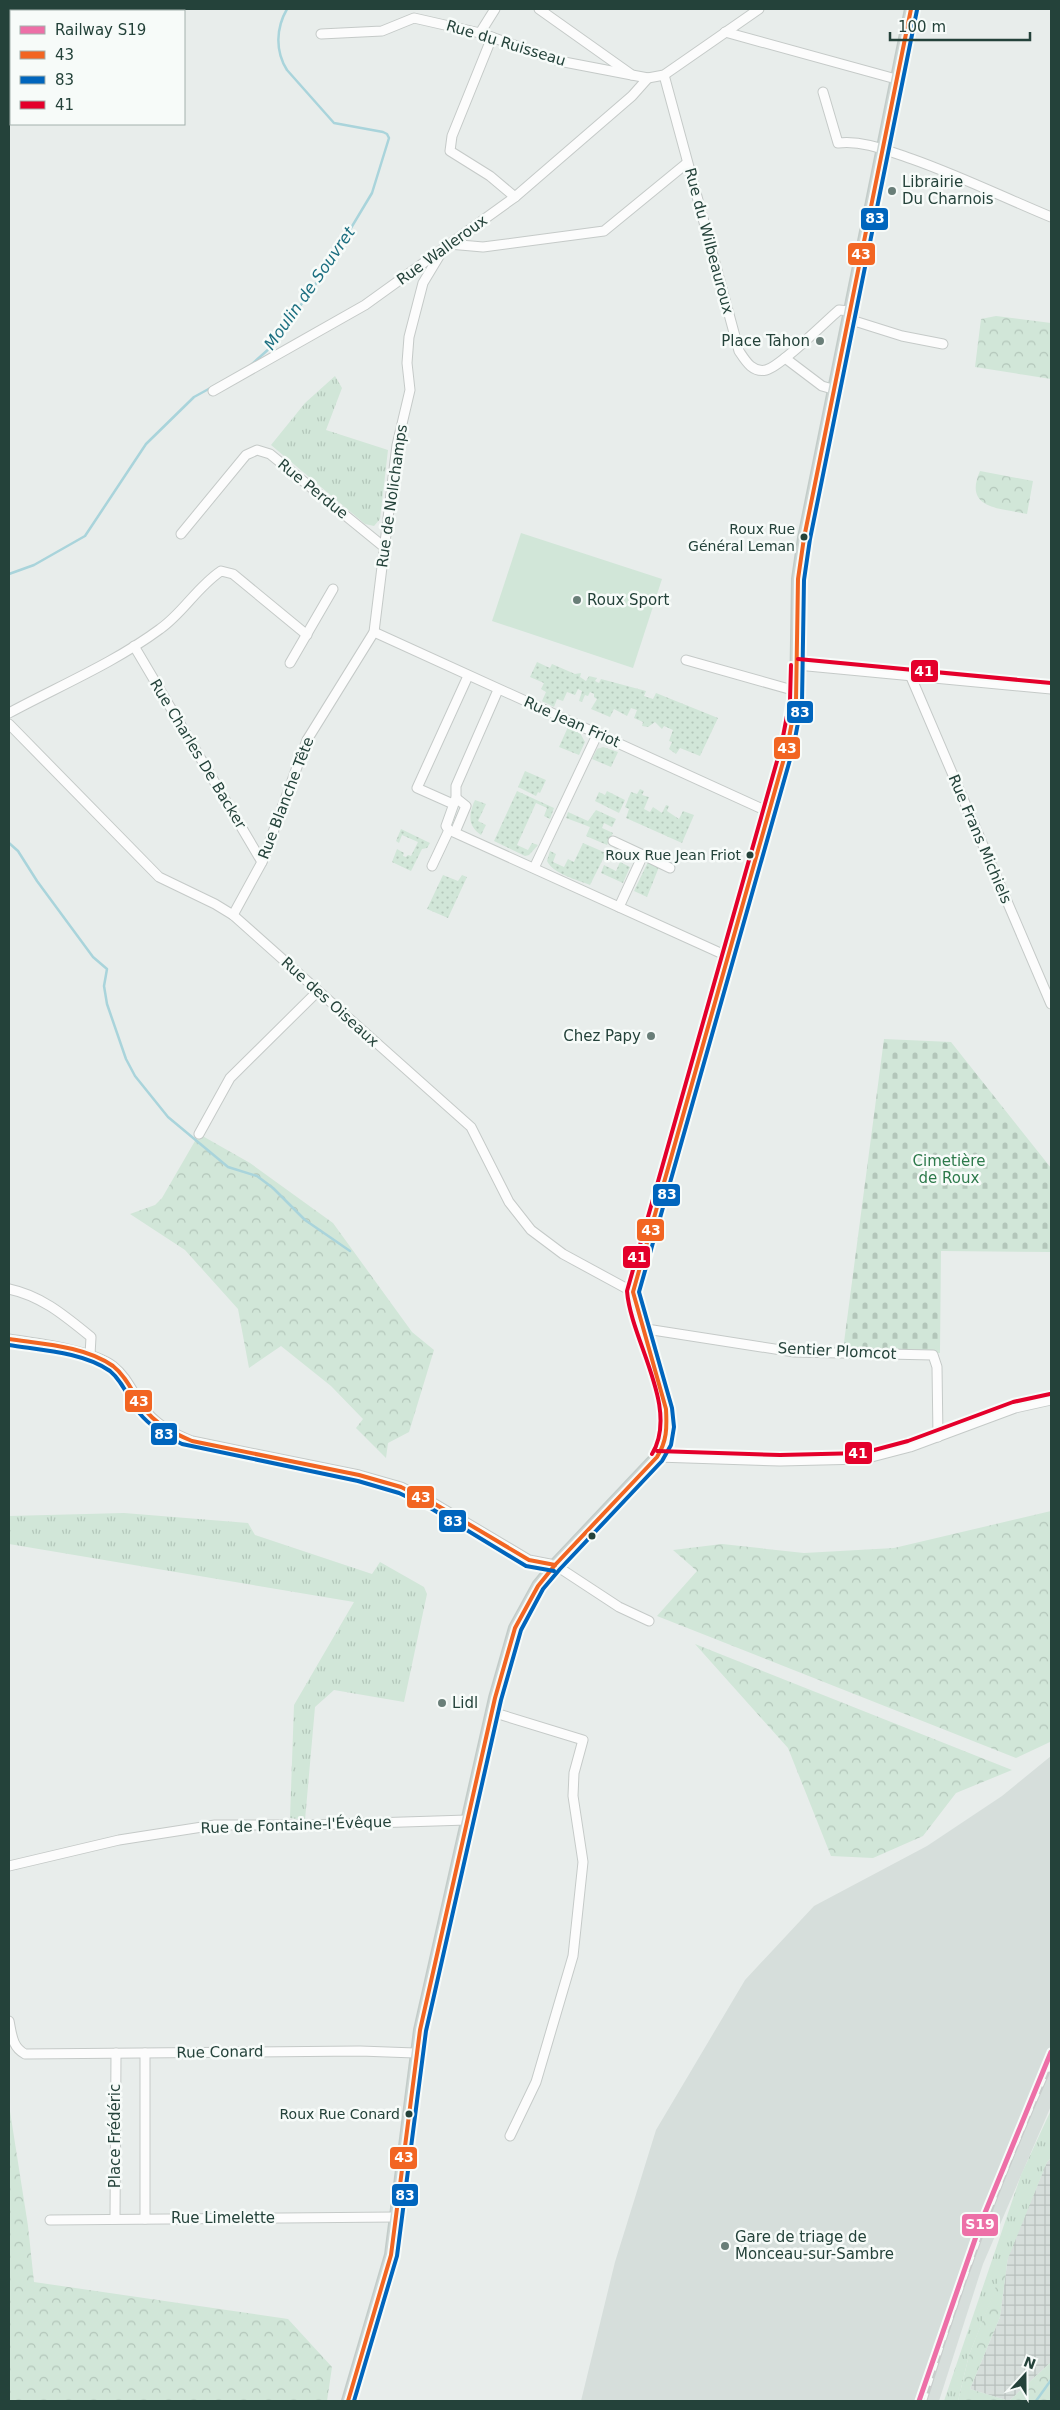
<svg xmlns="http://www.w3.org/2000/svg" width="1060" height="2410" viewBox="0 0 1060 2410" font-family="'DejaVu Sans',sans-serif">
<defs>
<pattern id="industrial-grid" width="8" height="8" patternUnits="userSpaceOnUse" patternTransform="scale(1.25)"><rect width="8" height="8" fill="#d6dedb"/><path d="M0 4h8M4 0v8" fill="none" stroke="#b8c0bd"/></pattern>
<pattern id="grass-tufts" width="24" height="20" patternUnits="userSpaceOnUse" patternTransform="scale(1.25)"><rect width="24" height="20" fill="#d1e6d8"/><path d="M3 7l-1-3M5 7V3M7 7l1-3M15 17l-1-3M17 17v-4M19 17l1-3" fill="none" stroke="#b3c6ba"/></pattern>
<pattern id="forest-crowns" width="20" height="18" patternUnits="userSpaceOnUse" patternTransform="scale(1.25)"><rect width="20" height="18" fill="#d1e6d8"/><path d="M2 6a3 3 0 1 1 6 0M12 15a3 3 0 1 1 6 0" fill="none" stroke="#b3c6ba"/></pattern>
<pattern id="cemetery-stones" width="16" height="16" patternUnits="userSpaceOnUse" patternTransform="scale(1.25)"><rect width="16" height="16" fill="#d1e6d8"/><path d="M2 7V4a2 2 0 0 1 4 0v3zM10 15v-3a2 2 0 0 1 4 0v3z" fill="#b3c6ba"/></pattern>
<pattern id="park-dots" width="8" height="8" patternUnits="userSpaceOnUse" patternTransform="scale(1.25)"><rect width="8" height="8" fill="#d1e6d8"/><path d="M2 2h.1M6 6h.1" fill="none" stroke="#b3c6ba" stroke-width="1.8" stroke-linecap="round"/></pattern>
</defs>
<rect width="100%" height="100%" fill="#e8edeb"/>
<polygon fill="#d6dedb" points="1051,1756 1051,2106 983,2264 939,2401 581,2401 615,2262 656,2130 745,1980 814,1906 927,1846 1002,1796"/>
<polygon fill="url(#industrial-grid)" points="1051,2158 1051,2362 1009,2401 970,2389 1000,2317 1008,2256 1047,2162"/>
<g fill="url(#grass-tufts)">
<polygon points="335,376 342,388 326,430 388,450 380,519 374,526 365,524 271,445 305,403"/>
<polygon points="124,1513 248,1523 255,1535 372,1574 380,1562 424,1587 427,1594 404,1702 334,1690 315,1707 305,1820 290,1818 294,1705 354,1602 9,1544 9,1516"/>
<polygon points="1051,2110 1051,2158 1047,2162 969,2355 958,2401 944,2401 1021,2175"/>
</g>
<g fill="url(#forest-crowns)">
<polygon points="996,316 1051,323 1051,379 975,367 981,319"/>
<path d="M980 471 1033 481 1027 514C1000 508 963 509 980 471Z"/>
<polygon points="199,1134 250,1163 333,1223 412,1332 434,1350 409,1432 388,1443 386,1458 356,1428 363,1419 331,1386 281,1346 249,1368 238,1309 185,1250 130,1214 155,1205 162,1198"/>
<polygon points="1051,1511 1051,1735 1050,1742 1016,1758 657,1616 697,1571 673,1550 722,1544 804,1553 894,1548"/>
<polygon points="695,1644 1012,1770 956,1793 923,1836 873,1858 831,1856 788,1748"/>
<polygon points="9,2105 28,2226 34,2282 288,2319 332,2367 327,2401 9,2401"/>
<polygon points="1008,2256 1000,2317 970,2389 1009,2401 1051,2362 1051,2401 958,2401 969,2355"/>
</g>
<polygon fill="url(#cemetery-stones)" points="884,1039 951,1042 1051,1168 1051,1252 941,1251 940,1353 843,1350"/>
<g fill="url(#park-dots)">
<polygon points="537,662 550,668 552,664 575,674 581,673 580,677 586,681 589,676 597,678 595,681 599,683 601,679 646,691 644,696 653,699 656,693 718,718 700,756 680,748 676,754 669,749 672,742 669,741 673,730 664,726 662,729 655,722 648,727 642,726 643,722 634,718 637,710 631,708 627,716 614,709 610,717 591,709 597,699 594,697 594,694 590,692 588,696 585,695 582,702 579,701 582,691 578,689 575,695 567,692 563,701 557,699 554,707 542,701 546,692 541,689 544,683 530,677"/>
<polygon points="568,727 580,733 585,742 579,755 559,747"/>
<polygon points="603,747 618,752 611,767 592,759 597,749"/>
<polygon points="525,771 546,780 540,793 538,792 536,796 518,787"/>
<polygon points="640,789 644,791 642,795 649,797 644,809 650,812 653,807 662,813 666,805 669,806 667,811 679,819 683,811 694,815 682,843 626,818 629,809 625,807 631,792 637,794"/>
<polygon points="517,791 554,808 550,819 544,816 547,808 536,803 517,845 528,850 532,843 538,845 529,855 525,856 494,841"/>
<polygon points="607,791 625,800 619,813 595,801 599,792 605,795"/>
<path d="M475 800 486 804 478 821 486 825 481 835C467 825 469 814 475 800Z"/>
<polygon points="596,810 616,819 612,827 604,823 602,828 613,833 607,845 586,836 590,827 566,818 568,812 588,821"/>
<polygon points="401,829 430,843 427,848 422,849 411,871 392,862 397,849 404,853 403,856 406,857 408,855 411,856 418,842 402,835 399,843 396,841"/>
<path d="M583 843 606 853 590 885C578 880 553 874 547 861L550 851 556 854 553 862 564 867 568 859 574 862Z"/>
<polygon points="620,862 630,867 623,883 601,873 604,865 616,871"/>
<polygon points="648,862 659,867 647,897 634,891"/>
<polygon points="443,875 458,881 462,875 467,877 448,918 427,909"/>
</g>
<polygon fill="#d1e6d8" points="521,533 662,579 633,668 492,621"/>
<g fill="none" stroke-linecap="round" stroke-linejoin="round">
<g stroke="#a9d4db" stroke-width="2.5">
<path d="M251 365 271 347 327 268 372 193 389 138 387 134 383 132 334 123 287 70C275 51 276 28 287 9"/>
<polyline points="9,574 34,565 85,536 146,444 194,397 225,380"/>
<polyline points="9,843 18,851 37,881 93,957 107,969 104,986 107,1004 126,1059 135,1076 168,1117 228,1167 257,1176 273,1188 305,1220 350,1251"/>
<polyline points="1036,2401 1051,2380"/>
</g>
<defs>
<g id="minor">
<polyline points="539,9 632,75 648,78 664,75 759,9"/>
<polyline points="725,32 896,79"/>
<polyline points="480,33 495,9"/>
<polyline points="321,34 382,31 414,18 480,33 559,61 632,75"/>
<polyline points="492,37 452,136 450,151 490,176 515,197"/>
<path d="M664 75 739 351C745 360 752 373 766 370 780 367 825 322 839 310L850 311"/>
<path d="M823 92 838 143C864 140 888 151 912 159 960 176 1005 198 1051 217"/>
<polyline points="449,244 483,247 604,231 687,163"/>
<polyline points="848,319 902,336 943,344"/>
<polyline points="785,358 822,386 836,390"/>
<polyline points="213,391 365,305 515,197 632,96 648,78"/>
<polyline points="181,534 246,455 257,450 270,454 384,547"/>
<polyline points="374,632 769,812"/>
<polyline points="134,646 262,862"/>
<polyline points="686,660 796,691"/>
<polyline points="290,663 333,589"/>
<polyline points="797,665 1051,689"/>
<polyline points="911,677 1051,1004"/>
<polyline points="498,690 456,786 456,798 446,826 449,830 727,956"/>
<path d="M9 713C59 686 114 663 160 629 183 613 197 587 221 571L233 574 307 635"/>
<polyline points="9,724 159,877 215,904 233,915 471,1127 509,1202 531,1230 563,1254 633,1292"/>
<polyline points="453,804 417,788 468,676"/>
<polyline points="455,832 466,806 456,798"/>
<polyline points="613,841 643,855"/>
<polyline points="432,866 449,830"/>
<polyline points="534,868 598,733"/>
<polyline points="619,907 643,855 670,868"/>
<polyline points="233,915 262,862 307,740 374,632 397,445 410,390 407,363 409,337 423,283 444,248"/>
<polyline points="199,1134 230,1078 318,991"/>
<path d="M9 1289C42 1296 65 1316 91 1337L90 1355"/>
<polyline points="640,1328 794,1352 933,1355 937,1367 938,1437"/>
<path d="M9 1339C36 1343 92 1350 113 1366 126 1376 133 1393 142 1406 154 1424 172 1433 192 1441L359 1475 401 1487 435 1504 529 1560 555 1565 619 1607 649 1621"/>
<polyline points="657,1457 780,1461 864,1459 910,1447 1015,1408 1051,1400"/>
<polyline points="492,1712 583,1740 574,1773 573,1796 583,1862 573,1956 536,2082 510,2136"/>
<polyline points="9,1866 119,1840 215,1825 309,1825 467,1820"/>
<path d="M9 2021C12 2035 12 2047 25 2054L360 2051 415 2053"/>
<polyline points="115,2219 116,2053"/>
<polyline points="145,2219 145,2053"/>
<polyline points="50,2220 396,2217"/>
</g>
<path id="major" d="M348 2401 391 2255 420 2030 495 1698 515 1628 538 1586 555 1565 657 1457C659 1453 664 1448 665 1444 677 1402 638 1337 633 1292L787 748 796 701 798 579 804 538 911 9"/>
</defs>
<use href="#minor" stroke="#c5cac8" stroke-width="11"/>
<use href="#major" stroke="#c3ccc9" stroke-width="14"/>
<use href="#minor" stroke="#fcfcfc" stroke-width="9"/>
<use href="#major" stroke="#cfd7d5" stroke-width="11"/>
<defs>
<path id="rail" d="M925 2401C960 2286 1002 2175 1051 2065"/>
</defs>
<use href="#rail" stroke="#c9cdcc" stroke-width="4.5"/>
<use href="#rail" stroke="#f7fbf9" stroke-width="2.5" stroke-dasharray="8" stroke-linecap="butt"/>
<defs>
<g id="bus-1">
<path d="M9 1339C42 1344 85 1346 113 1366 126 1376 133 1393 142 1406 155 1424 173 1433 192 1441L359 1475 401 1487 435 1504 529 1560 555 1565"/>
<path d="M348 2401 391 2255 420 2030 495 1698 515 1628 538 1586 555 1565 657 1457C667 1441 667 1428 666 1409L633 1292 787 748 796 701 798 579 804 538 911 9"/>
</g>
<g id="bus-2">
<path d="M9 1345C40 1350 83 1352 110 1371 121 1380 127 1394 134 1406 146 1424 163 1435 182 1444L358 1481 399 1493 432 1509 526 1566 554 1571"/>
<polyline points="354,2401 397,2256 426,2031 501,1700 521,1630 543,1589 560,1569 662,1461 671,1445 674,1427 672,1408 639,1292 793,749 802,702 804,580 810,539 917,10"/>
</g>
<g id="bus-3">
<polyline points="798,659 1051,683"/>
<polyline points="657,1451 780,1455 863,1453 908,1441 1013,1402 1050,1394"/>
<path d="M652 1454C680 1408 631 1341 627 1291L781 747 790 700 791 665"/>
</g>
</defs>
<use href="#bus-1" stroke="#f7fbf9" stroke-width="8"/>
<use href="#bus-2" stroke="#f7fbf9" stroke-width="8"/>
<use href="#bus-3" stroke="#f7fbf9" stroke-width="8"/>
<use href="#bus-1" stroke="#f26522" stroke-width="4"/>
<use href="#bus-2" stroke="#0065bd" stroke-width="4"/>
<use href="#bus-3" stroke="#e4002b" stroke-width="4"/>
<defs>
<polyline id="rail-1" points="919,2401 980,2225 1051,2052"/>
</defs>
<use href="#rail-1" stroke="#f7fbf9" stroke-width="9"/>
<use href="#rail-1" stroke="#ed6fa7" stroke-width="5"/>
</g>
<g fill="#697e78" stroke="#f7fbf9" stroke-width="2">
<circle cx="892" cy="191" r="5"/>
<circle cx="820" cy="341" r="5"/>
<circle cx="577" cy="600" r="5"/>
<circle cx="651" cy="1036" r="5"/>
<circle cx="442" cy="1703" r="5"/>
<circle cx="725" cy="2246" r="5"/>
</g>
<g fill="#24423a" stroke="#f7fbf9" stroke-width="2">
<circle cx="804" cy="537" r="4.5"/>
<circle cx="750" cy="855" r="4.5"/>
<circle cx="592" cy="1536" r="4.5"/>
<circle cx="409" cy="2114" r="4.5"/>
</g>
<g text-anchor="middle" stroke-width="5" stroke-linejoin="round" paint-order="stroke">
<g font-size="14" fill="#24423a" stroke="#f7fbf9" text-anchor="end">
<text x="795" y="534">Roux Rue<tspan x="795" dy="17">Général Leman</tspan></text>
<text x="741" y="860">Roux Rue Jean Friot</text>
<text x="400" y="2119">Roux Rue Conard</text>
</g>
<g font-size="15" fill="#24423a" stroke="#f7fbf9">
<text transform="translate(506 43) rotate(17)" y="5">Rue du Ruisseau</text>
<text transform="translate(709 241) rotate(75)" y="5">Rue du Wilbeauroux</text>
<text transform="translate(442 250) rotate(-36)" y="5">Rue Walleroux</text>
<text transform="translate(313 489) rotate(39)" y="5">Rue Perdue</text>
<text transform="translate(392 496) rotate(-82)" y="5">Rue de Nolichamps</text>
<text transform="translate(572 722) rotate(24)" y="5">Rue Jean Friot</text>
<text transform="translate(198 754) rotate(59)" y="5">Rue Charles De Backer</text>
<text transform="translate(286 798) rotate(-69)" y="5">Rue Blanche Tête</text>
<text transform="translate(980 839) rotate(67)" y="5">Rue Frans Michiels</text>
<text transform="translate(330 1002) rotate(42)" y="5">Rue des Oiseaux</text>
<text transform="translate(837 1351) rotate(3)" y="5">Sentier Plomcot</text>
<text transform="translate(296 1825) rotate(-2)" y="5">Rue de Fontaine-l'Évêque</text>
<text transform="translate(220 2052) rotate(-1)" y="5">Rue Conard</text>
<text transform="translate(115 2136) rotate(-90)" y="5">Place Frédéric</text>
<text x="223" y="2223">Rue Limelette</text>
</g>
<g font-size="15" fill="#24423a" stroke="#f7fbf9" text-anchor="start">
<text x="902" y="187">Librairie<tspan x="902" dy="17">Du Charnois</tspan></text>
<text x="810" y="346" text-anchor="end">Place Tahon</text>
<text x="587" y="605">Roux Sport</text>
<text x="641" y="1041" text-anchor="end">Chez Papy</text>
<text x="452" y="1708">Lidl</text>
<text x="735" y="2242">Gare de triage de<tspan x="735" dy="17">Monceau-sur-Sambre</tspan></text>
</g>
<g font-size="15" fill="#2d7a4b" stroke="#f7fbf9">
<text x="949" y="1166">Cimetière<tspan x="949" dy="17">de Roux</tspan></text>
</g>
<g font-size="16" font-style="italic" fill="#1c6f80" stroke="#f7fbf9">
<text transform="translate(309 288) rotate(-55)" y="6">Moulin de Souvret</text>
</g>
</g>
<g stroke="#f7fbf9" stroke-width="2">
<rect x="860" y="207" width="29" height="24" rx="5" fill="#0065bd"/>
<rect x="847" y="242" width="29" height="24" rx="5" fill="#f26522"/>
<rect x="910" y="659" width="29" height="24" rx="5" fill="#e4002b"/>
<rect x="786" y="700" width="28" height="24" rx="5" fill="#0065bd"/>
<rect x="773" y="736" width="28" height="24" rx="5" fill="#f26522"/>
<rect x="652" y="1183" width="29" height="24" rx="5" fill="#0065bd"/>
<rect x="636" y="1218" width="29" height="24" rx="5" fill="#f26522"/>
<rect x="622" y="1245" width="29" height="24" rx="5" fill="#e4002b"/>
<rect x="124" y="1389" width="29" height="24" rx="5" fill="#f26522"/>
<rect x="150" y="1422" width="28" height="24" rx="5" fill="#0065bd"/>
<rect x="844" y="1441" width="29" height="24" rx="5" fill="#e4002b"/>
<rect x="406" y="1485" width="29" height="24" rx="5" fill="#f26522"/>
<rect x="438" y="1509" width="29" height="24" rx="5" fill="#0065bd"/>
<rect x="389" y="2146" width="29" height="24" rx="5" fill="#f26522"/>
<rect x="391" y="2183" width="28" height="24" rx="5" fill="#0065bd"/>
<rect x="961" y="2213" width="38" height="24" rx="5" fill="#ed6fa7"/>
</g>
<g font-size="14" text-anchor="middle" font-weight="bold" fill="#fff">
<text x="875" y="223">83</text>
<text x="861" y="259">43</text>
<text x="924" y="676">41</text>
<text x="800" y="717">83</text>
<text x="787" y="753">43</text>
<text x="667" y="1199">83</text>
<text x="651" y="1235">43</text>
<text x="637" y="1262">41</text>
<text x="139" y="1406">43</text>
<text x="164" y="1439">83</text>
<text x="858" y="1458">41</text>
<text x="421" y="1502">43</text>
<text x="453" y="1526">83</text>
<text x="404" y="2162">43</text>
<text x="405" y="2200">83</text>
<text x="980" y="2229">S19</text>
</g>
<rect width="1060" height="2410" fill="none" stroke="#24423a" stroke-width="20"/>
<rect x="10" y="10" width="175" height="115" fill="#f7fbf9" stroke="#a3b1ad"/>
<rect x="20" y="26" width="25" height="8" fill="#ed6fa7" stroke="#a3b1ad"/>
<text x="55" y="35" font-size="15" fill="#24423a">Railway S19</text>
<rect x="20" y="51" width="25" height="8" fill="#f26522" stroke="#a3b1ad"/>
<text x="55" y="60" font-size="15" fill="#24423a">43</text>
<rect x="20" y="76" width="25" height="8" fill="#0065bd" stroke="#a3b1ad"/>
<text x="55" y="85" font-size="15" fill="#24423a">83</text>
<rect x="20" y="101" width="25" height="8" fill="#e4002b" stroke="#a3b1ad"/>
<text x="55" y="110" font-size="15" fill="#24423a">41</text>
<g transform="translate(1025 2375) rotate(21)" stroke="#f7fbf9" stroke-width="4" paint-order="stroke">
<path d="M0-4L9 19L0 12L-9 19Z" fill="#24423a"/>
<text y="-8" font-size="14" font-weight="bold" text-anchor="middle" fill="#24423a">N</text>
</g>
<path d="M890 32v8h140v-8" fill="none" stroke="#24423a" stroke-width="2.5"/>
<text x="898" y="32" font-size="15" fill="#24423a" stroke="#f7fbf9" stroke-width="4" paint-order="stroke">100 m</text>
</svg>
